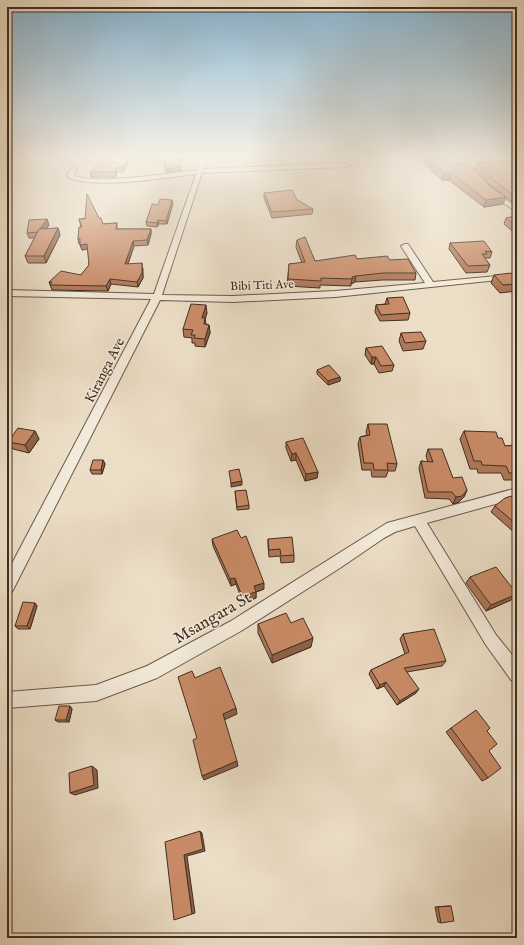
<svg xmlns="http://www.w3.org/2000/svg" width="524" height="945" viewBox="0 0 524 945" font-family="'IM FELL English',serif">
<rect width="100%" height="100%" fill="#ecdec6"/>
<filter id="stains"><feTurbulence type="fractalNoise" baseFrequency=".005" numOctaves="4"/><feColorMatrix values="0 0 0 0 .2 0 0 0 0 .09 0 0 0 0 .02 0 0 0 .5 -.17"/></filter>
<radialGradient id="worn" r=".72"><stop offset=".6" stop-color="#630" stop-opacity="0"/><stop offset="1" stop-color="#630" stop-opacity=".3"/></radialGradient>
<g fill="none" stroke-linecap="round" stroke-linejoin="round">
<defs>
<g id="street">
<path d="M201 158H207L203 169 346 163 349 165 346 167 202 173 162 295 233 296 335 291 425 283 401 246 405 244H408L433 282 517 274V278L335 297 233 302 160 300 12 592 7 593V573L151 299 7 296V290L154 294 196 174C163 178 98 189 69 178L67 174 73 167 76 169 74 176C99 185 169 173 197 170Z"/>
<polygon points="457,158 463,158 477,174 477,176 473,176"/>
<polygon points="490,192 494,192 517,207 517,212 490,194"/>
<polygon points="517,488 517,498 427,523 496,635 517,661 517,682 511,680 486,645 415,526 395,532 384,538 340,568 241,631 157,678 96,701 7,708 7,692 96,685 147,666 231,621 387,523"/>
</g>
</defs>
<use href="#street" stroke="#6c594a" stroke-width="2"/>
<use href="#street" fill="#f3eada" fill-rule="evenodd"/>
</g>
<g fill="#ae7859" stroke="#422d21">
<polygon points="164,158 186,158 186,159 179,160 181,170 166,172"/>
<polygon points="425,158 444,158 452,164 503,204 484,207 449,180 442,180 424,163"/>
<polygon points="477,163 517,164 517,206 489,184 475,169"/>
<polygon points="128,164 123,172 116,172 116,177 91,177 90,172"/>
<polygon points="264,193 297,200 313,209 312,214 272,218 264,198"/>
<polygon points="173,203 167,224 159,224 157,227 147,226 146,222 158,205"/>
<polygon points="517,216 517,233 516,234 504,224 506,218"/>
<polygon points="99,218 103,224 117,223 117,229 151,229 151,234 148,245 134,246 128,264 143,268 143,278 138,287 111,284 108,291 52,290 49,282 81,275 89,265 88,249 82,250 80,244 79,244 78,239 81,227 79,219"/>
<polygon points="49,225 46,229 58,228 60,235 46,263 28,263 25,256 35,238 29,238 27,233"/>
<polygon points="297,240 315,261 357,259 390,260 416,273 415,280 382,280 355,282 351,284 351,286 320,285 320,288 287,286 289,264 302,263 296,247"/>
<polygon points="450,243 492,252 490,258 486,258 485,259 490,265 487,272 466,273 449,249"/>
<polygon points="494,275 517,280 517,289 516,291 500,293 491,283"/>
<polygon points="387,298 410,313 408,320 380,321 375,312 376,305 385,304"/>
<polygon points="207,313 205,318 206,324 209,325 210,333 205,347 195,346 195,343 192,343 192,338 184,337 183,329"/>
<polygon points="401,333 426,341 423,349 403,351 399,341"/>
<polygon points="366,348 394,365 392,371 379,373 374,364 371,364 365,355"/>
<polygon points="317,370 340,377 340,381 328,385 317,374"/>
<polygon points="517,419 517,431 513,427"/>
<polygon points="368,424 397,464 395,471 388,471 386,477 372,477 371,470 362,470 358,444 360,437 367,435 366,432"/>
<polygon points="35,431 39,439 29,453 13,449 8,442"/>
<polygon points="464,431 498,438 505,446 517,445 517,480 504,480 501,473 478,473 477,469 470,469 460,439"/>
<polygon points="286,442 318,472 317,478 305,481 296,460 291,461 286,448"/>
<polygon points="428,449 453,478 467,490 464,497 459,502 453,504 449,499 425,498 419,468 421,461 428,462 426,456"/>
<polygon points="103,460 105,464 102,474 92,474 90,470"/>
<polygon points="235,491 249,505 249,509 237,510"/>
<polygon points="517,500 517,531 515,533 491,512 495,506"/>
<polygon points="212,539 264,589 256,592 256,598 243,603 236,584 231,586 213,546"/>
<polygon points="268,539 294,555 294,562 281,563 280,556 269,557 268,546"/>
<polygon points="517,563 517,576 512,570"/>
<polygon points="470,577 511,600 486,611 466,583"/>
<polygon points="35,603 37,606 30,629 18,629 15,626"/>
<polygon points="291,623 311,647 272,663 258,633 258,624"/>
<polygon points="403,634 446,661 442,666 407,672 416,693 397,705 384,686 377,689 369,674 371,670 405,654 400,639"/>
<polygon points="70,706 72,709 69,722 58,722 55,720"/>
<polygon points="451,728 487,731 489,751 488,778 482,781 446,732"/>
<polygon points="448,906 451,906 441,923 438,922 435,907"/>
</g>
<g fill="#8d6249" stroke="#422d21">
<polygon points="127,159 128,164 123,172 122,168"/>
<polygon points="116,167 116,177 115,172"/>
<polygon points="181,167 181,170 166,172 165,169"/>
<polygon points="451,173 449,180 442,180 444,174"/>
<polygon points="506,197 503,204 484,207 486,200"/>
<polygon points="172,200 173,203 167,224 166,221"/>
<polygon points="47,219 49,225 40,237 38,232"/>
<polygon points="158,220 159,224 157,227 157,223"/>
<polygon points="58,228 60,235 46,263 44,256"/>
<polygon points="151,229 151,234 148,245 147,240"/>
<polygon points="133,241 134,246 126,269 125,264"/>
<polygon points="87,244 89,249 82,250 80,245"/>
<polygon points="142,263 143,278 138,287 137,282"/>
<polygon points="356,276 355,282 351,284 352,279 352,277"/>
<polygon points="110,279 111,284 108,291 106,286"/>
<polygon points="206,305 207,313 203,326 202,318"/>
<polygon points="209,325 210,333 205,347 205,339"/>
<polygon points="372,357 376,357 374,364 371,364"/>
<polygon points="340,377 340,381 328,385 328,381"/>
<polygon points="35,431 39,439 29,453 25,445"/>
<polygon points="296,453 296,460 291,461 292,454"/>
<polygon points="103,460 105,464 102,474 101,470"/>
<polygon points="318,472 317,478 305,481 306,474"/>
<polygon points="242,481 242,485 231,487 231,483"/>
<polygon points="467,490 464,497 459,502 453,504 456,497"/>
<polygon points="235,578 236,584 231,586 230,579"/>
<polygon points="264,583 264,589 256,592 256,598 243,603 242,596 254,586"/>
<polygon points="517,594 511,600 486,611 491,605"/>
<polygon points="35,603 37,606 30,629 27,626"/>
<polygon points="313,638 311,647 272,663 272,655"/>
<polygon points="386,682 384,686 377,689 380,685"/>
<polygon points="419,689 416,693 397,705 400,701"/>
<polygon points="70,706 72,709 69,722 66,720"/>
<polygon points="236,708 237,714 224,720 223,714"/>
<polygon points="237,761 238,766 204,780 202,776"/>
<polygon points="92,766 97,770 98,788 75,795 70,793"/>
<polygon points="200,831 202,833 205,851 187,856 195,913 192,914 184,855"/>
</g>
<g fill="#ca8c68" stroke="#422d21">
<polygon points="105,158 121,158 127,159 122,168 116,167 115,172 90,172"/>
<polygon points="164,158 178,158 181,167 165,169"/>
<polygon points="427,158 444,158 452,164 468,163 492,188 506,197 486,200 451,173 444,174"/>
<polygon points="511,160 517,164 517,198 491,178 477,163"/>
<polygon points="292,190 297,200 313,209 272,212 264,193"/>
<polygon points="87,194 99,218 101,218 103,224 117,223 116,229 151,229 147,240 133,241 125,264 142,263 142,273 137,282 110,279 106,286 50,285 52,282 49,282 61,271 81,275 89,265 87,244 80,245 80,239 78,239 79,227 82,227 79,219 85,219"/>
<polygon points="160,199 172,200 166,221 158,220 157,223 146,222 152,204 158,205"/>
<polygon points="517,216 517,226 506,218"/>
<polygon points="47,219 38,232 27,233 29,220"/>
<polygon points="58,228 44,256 25,256 39,229"/>
<polygon points="305,237 315,261 355,255 357,259 387,256 390,260 408,259 416,273 383,273 356,276 352,277 352,279 321,278 321,281 288,279 289,264 305,262 297,240"/>
<polygon points="484,241 492,252 485,251 487,254 482,254 490,265 468,266 450,243"/>
<polygon points="511,273 517,280 517,284 503,285 494,275"/>
<polygon points="403,297 410,313 381,315 376,305 389,304 387,298"/>
<polygon points="191,304 206,305 202,318 205,318 204,324 209,325 205,339 194,338 195,335 191,335 193,330 183,329"/>
<polygon points="421,332 426,341 405,343 401,333"/>
<polygon points="382,346 394,365 381,366 376,357 372,357 366,348"/>
<polygon points="329,365 340,377 328,381 317,370"/>
<polygon points="368,424 387,424 397,464 387,463 388,470 374,470 373,463 364,463 360,437 370,435"/>
<polygon points="18,428 35,431 25,445 8,442"/>
<polygon points="464,431 496,432 498,438 502,438 505,446 517,445 517,473 509,473 506,466 482,465 481,461 474,461"/>
<polygon points="303,438 318,472 306,474 296,453 292,454 286,442"/>
<polygon points="428,449 442,449 453,478 462,477 467,490 462,496 456,497 452,492 428,492 421,461 433,462"/>
<polygon points="93,460 103,460 101,470 90,470"/>
<polygon points="239,469 242,481 231,483 229,471"/>
<polygon points="246,490 249,505 237,507 235,491"/>
<polygon points="511,496 517,500 517,525 495,506 505,498"/>
<polygon points="237,530 241,538 246,536 264,583 254,586 256,592 242,596 235,578 230,579 212,539"/>
<polygon points="292,537 294,555 281,556 280,549 269,550 268,539"/>
<polygon points="496,567 517,594 491,605 470,577"/>
<polygon points="23,602 35,603 27,626 15,626"/>
<polygon points="286,613 291,623 303,618 313,638 272,655 258,624"/>
<polygon points="434,629 446,661 404,668 419,689 400,701 386,682 380,685 371,670 409,652 403,634"/>
<polygon points="220,667 236,708 223,714 237,761 202,776 193,740 197,738 178,677 192,671 195,678"/>
<polygon points="59,706 70,706 66,720 55,720"/>
<polygon points="476,710 490,728 487,731 497,744 489,751 501,768 488,778 451,728"/>
<polygon points="92,766 94,785 70,793 69,773"/>
<polygon points="200,831 203,849 184,855 192,914 174,920 165,842"/>
<polygon points="451,906 454,921 441,923 438,907"/>
</g>
<linearGradient id="sky" x2="0" y2="1"><stop stop-color="#88b7d4"/><stop offset="0.54" stop-color="#f6f0e5"/><stop offset="1" stop-color="#f6f0e5" stop-opacity="0"/></linearGradient>
<rect width="524" height="290" fill="url(#sky)"/>
<g text-anchor="middle" stroke-width="3" stroke-linejoin="round" paint-order="stroke">
<g font-size="12" fill="#422d21" stroke="#f3eada">
<text transform="translate(262 285) rotate(-2)" y="4">Bibi Titi Ave</text>
</g>
<g font-size="14" fill="#422d21" stroke="#f3eada">
<text transform="translate(104 370) rotate(-63)" y="5">Kiranga Ave</text>
</g>
<g font-size="17" fill="#422d21" stroke="#f3eada">
<text transform="translate(212 617) rotate(-30)" y="6">Msangara St</text>
</g>
</g>
<rect width="524" height="945" fill="none" stroke="#ecdec6" stroke-width="24"/>
<rect x="8" y="8" width="508" height="929" fill="none" stroke="#422d21" stroke-width="2"/>
<rect x="12" y="12" width="500" height="921" fill="none" stroke="#422d21"/>
<rect width="100%" height="100%" filter="url(#stains)"/>
<rect width="100%" height="100%" fill="url(#worn)"/>
</svg>
